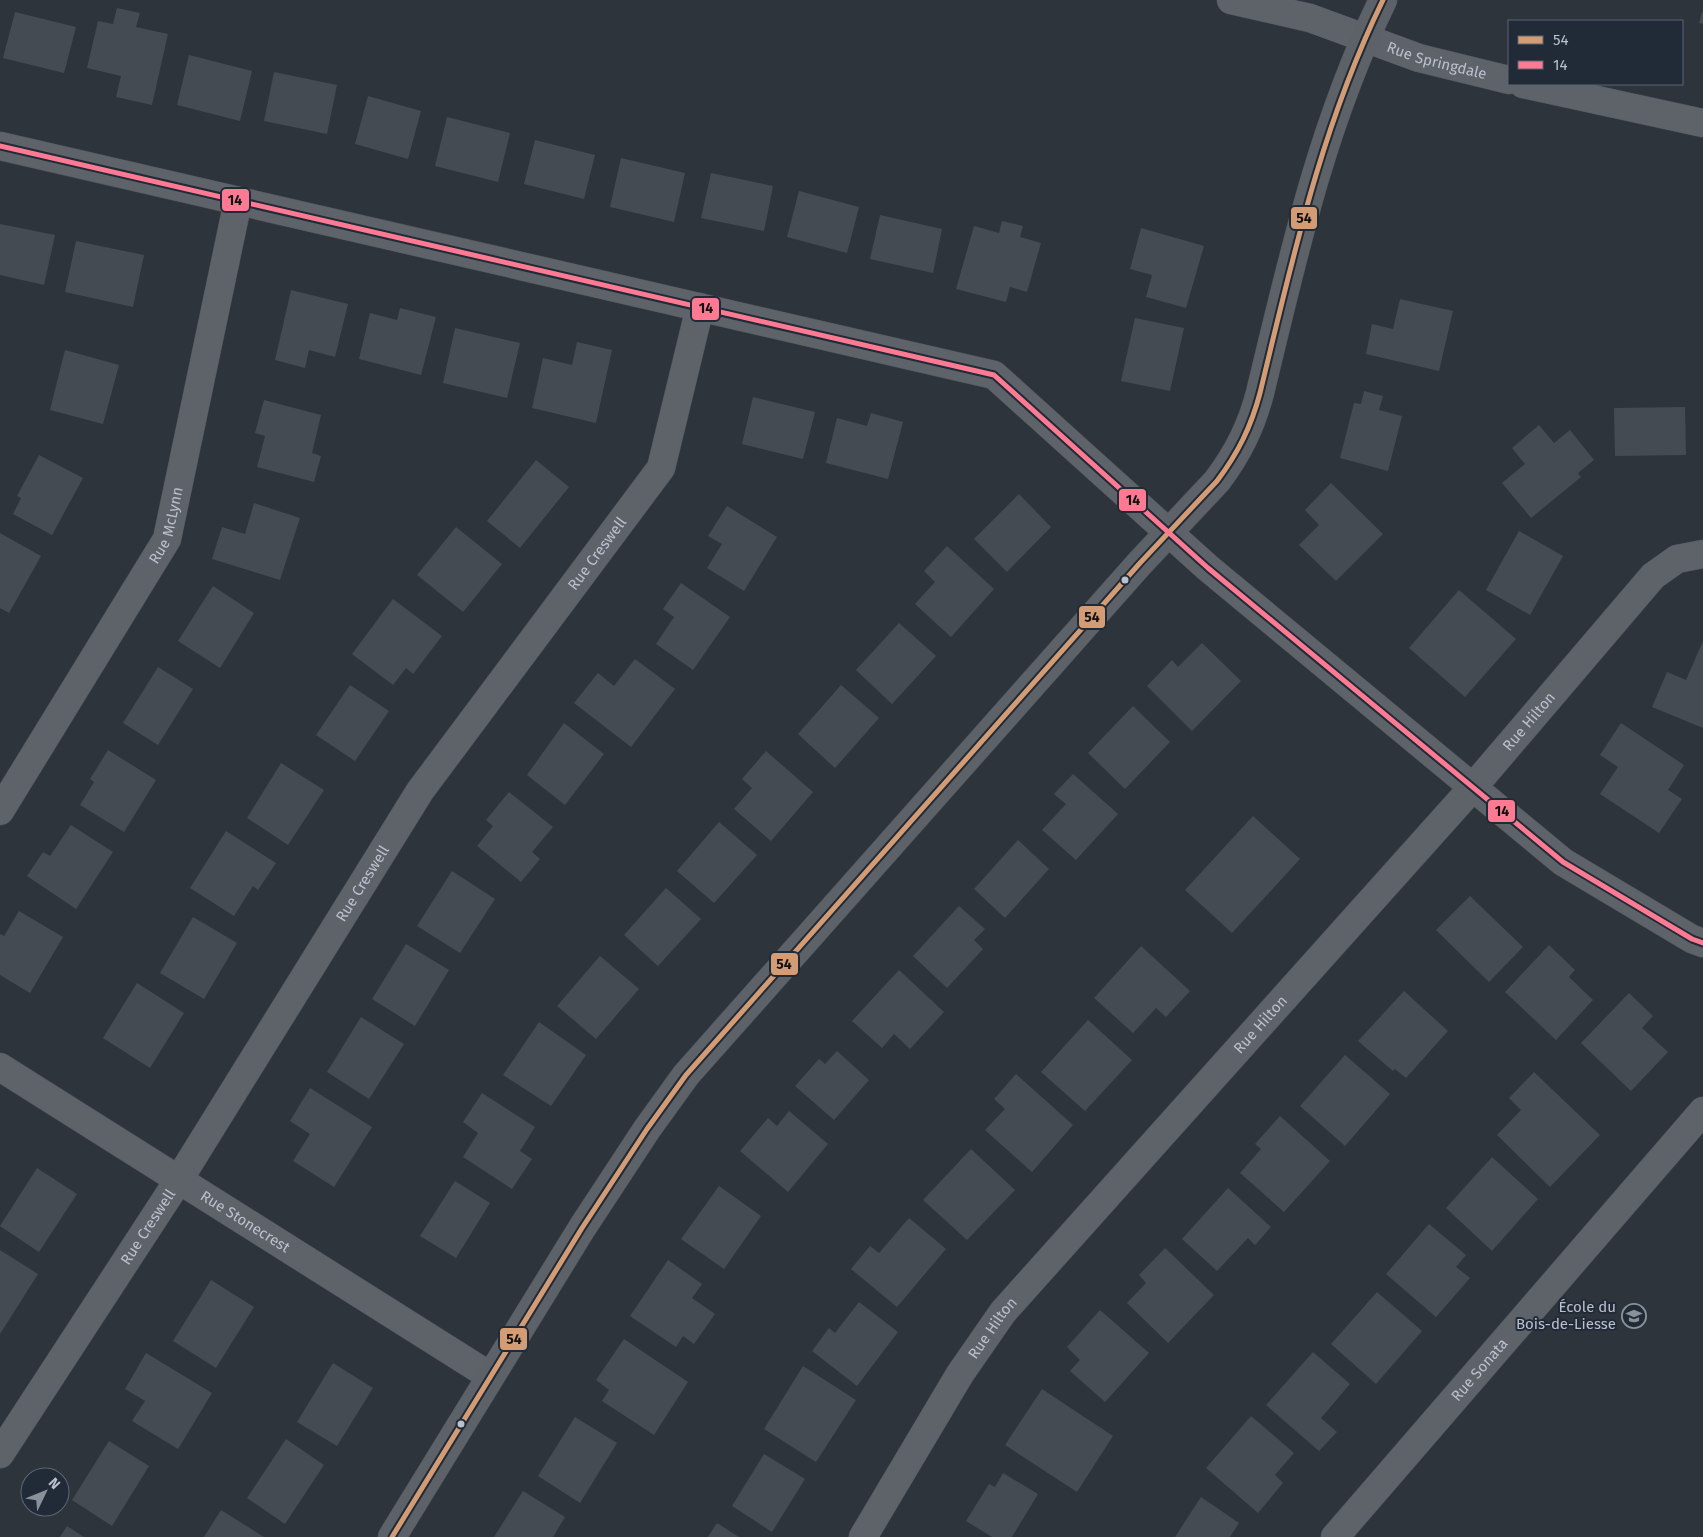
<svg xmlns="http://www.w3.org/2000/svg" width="1703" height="1537" viewBox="0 0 1703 1537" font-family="'Fira Sans',sans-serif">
<rect width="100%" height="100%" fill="#2d343c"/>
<g fill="#454b52">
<polygon points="117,8 140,13 136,27 168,34 152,105 116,97 121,76 87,68 98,21 113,24"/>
<polygon points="15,12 76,27 64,73 3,58"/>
<polygon points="1702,12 1703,12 1703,24 1699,23"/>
<polygon points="189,55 252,71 240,121 177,105"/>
<polygon points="274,72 337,85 327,134 264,121"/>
<polygon points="368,96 421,111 408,159 355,144"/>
<polygon points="447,117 510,133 498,182 435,166"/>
<polygon points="535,140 595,155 584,199 524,184"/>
<polygon points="621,158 685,173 674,222 610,207"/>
<polygon points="711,173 773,186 764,231 701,218"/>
<polygon points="799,191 859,207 847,253 787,237"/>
<polygon points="880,215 942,229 933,273 870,259"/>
<polygon points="1002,221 1023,226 1020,237 1041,243 1027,292 1010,287 1006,302 956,289 974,226 999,233"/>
<polygon points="0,224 55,235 44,285 0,275"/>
<polygon points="1141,228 1204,246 1186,308 1146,297 1152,275 1130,269"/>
<polygon points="76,241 144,255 133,307 65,292"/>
<polygon points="291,290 348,304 335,357 309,350 305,368 275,360"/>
<polygon points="1400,299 1453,311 1439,371 1366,354 1372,324 1393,329"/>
<polygon points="400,308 436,317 421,375 359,359 370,313 397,320"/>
<polygon points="1135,318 1184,328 1170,391 1121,381"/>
<polygon points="455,328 520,343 507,398 443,383"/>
<polygon points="577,342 612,350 596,423 532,408 543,358 572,365"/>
<polygon points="65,350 119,365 103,424 50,410"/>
<polygon points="1364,391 1383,396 1379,410 1402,416 1388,471 1340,458 1354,403 1361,404"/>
<polygon points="753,397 815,412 803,459 742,444"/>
<polygon points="264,400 321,415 312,453 321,456 314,482 257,467 265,436 255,433"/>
<polygon points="1685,407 1686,455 1615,456 1614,408"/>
<polygon points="871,413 903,422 888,479 826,463 837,418 867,426"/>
<polygon points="1539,425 1554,443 1570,430 1594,460 1578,473 1581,477 1531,518 1502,483 1525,464 1512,448"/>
<polygon points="39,455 83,478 52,535 13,514 21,498 17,496"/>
<polygon points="536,460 569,487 520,548 487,521"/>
<polygon points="1331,483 1383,534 1336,581 1299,545 1319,525 1305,510"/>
<polygon points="1019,494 1051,527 1007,572 974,539"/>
<polygon points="254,503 300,518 280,580 212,559 222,527 245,534"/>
<polygon points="727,506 777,537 744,591 707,568 722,544 708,536"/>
<polygon points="456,527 502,564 463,612 417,575"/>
<polygon points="1519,531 1563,556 1530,615 1486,590"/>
<polygon points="0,533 41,556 9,613 0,608"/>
<polygon points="947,546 994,589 951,637 915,604 935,582 924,571"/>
<polygon points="681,583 730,617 693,670 656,644 674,617 663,609"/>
<polygon points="213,586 254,613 220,668 178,641"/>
<polygon points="1459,590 1516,639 1465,697 1409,648"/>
<polygon points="393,599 442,636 413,674 406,668 393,685 352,654"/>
<polygon points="899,623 936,656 892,704 856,670"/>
<polygon points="1703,641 1703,728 1652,707 1667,672 1686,680"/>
<polygon points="1202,643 1241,681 1192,731 1147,686 1172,660 1178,667"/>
<polygon points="635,659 675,689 631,747 574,703 598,673 614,686"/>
<polygon points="158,667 193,689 158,745 123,723"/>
<polygon points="350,685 389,711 355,761 316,735"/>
<polygon points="841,685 879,718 835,768 798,734"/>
<polygon points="1133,706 1170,742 1125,789 1088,753"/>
<polygon points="564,723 604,754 565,805 527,775"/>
<polygon points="1621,723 1684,765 1668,790 1682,799 1659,833 1600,794 1618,767 1600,755"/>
<polygon points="108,750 156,780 124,832 80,805 94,782 90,779"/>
<polygon points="766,751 813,792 771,841 734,809 752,788 742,779"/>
<polygon points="281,763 324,790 288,845 247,818"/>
<polygon points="1073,774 1118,814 1076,860 1042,830 1066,804 1054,794"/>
<polygon points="509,792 553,827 532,852 540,859 521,882 477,846 493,826 486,820"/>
<polygon points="1253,816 1300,859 1232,933 1185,890"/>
<polygon points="719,822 757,855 714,903 677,871"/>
<polygon points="71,825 113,852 76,909 27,876 43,852 50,856"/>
<polygon points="226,831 276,863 258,890 253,886 234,916 190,888"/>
<polygon points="1018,840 1049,869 1005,918 974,889"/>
<polygon points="452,871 495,899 460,953 417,926"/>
<polygon points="666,888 701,919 658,966 624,935"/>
<polygon points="1470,896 1523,947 1489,982 1436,930"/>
<polygon points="959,906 985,929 974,940 983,949 947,988 913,956"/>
<polygon points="19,911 63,937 30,993 0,975 0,934 4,936"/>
<polygon points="193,917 237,943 204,999 160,973"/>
<polygon points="406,944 449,970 415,1026 372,999"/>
<polygon points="1549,945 1575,970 1569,977 1593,1000 1556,1040 1505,992"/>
<polygon points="1141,946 1190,991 1166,1017 1156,1008 1133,1033 1094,998"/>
<polygon points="600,956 639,989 596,1039 557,1006"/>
<polygon points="899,970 944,1012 910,1049 894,1034 882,1048 852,1021"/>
<polygon points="137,983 184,1013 150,1068 103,1038"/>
<polygon points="1404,991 1448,1031 1406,1078 1395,1069 1393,1071 1358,1041"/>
<polygon points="1629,993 1653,1016 1642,1028 1668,1052 1631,1091 1581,1043"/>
<polygon points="361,1017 404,1044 369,1099 327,1072"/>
<polygon points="1088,1020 1132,1060 1085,1111 1041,1072"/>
<polygon points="539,1022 586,1055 551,1106 503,1075"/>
<polygon points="837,1051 869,1080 834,1120 795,1086 819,1059 825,1064"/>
<polygon points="1345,1055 1390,1094 1345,1146 1300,1106"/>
<polygon points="1534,1072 1600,1135 1550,1187 1497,1135 1521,1110 1509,1098"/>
<polygon points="1016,1074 1073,1125 1032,1172 985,1130 1005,1109 994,1099"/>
<polygon points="310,1088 372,1127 334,1187 293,1161 310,1134 290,1121"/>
<polygon points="482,1093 535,1127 520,1151 532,1159 512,1189 463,1157 478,1133 463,1122"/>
<polygon points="789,1111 828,1144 788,1192 740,1151 768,1118 777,1126"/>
<polygon points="1280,1116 1330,1161 1284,1212 1240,1173 1261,1149 1255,1144"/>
<polygon points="971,1149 1015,1190 967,1240 923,1200"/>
<polygon points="1492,1157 1538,1199 1492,1251 1446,1208"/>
<polygon points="37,1168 77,1194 39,1252 0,1226"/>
<polygon points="455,1181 490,1203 456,1258 420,1236"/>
<polygon points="719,1186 761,1216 724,1269 681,1239"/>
<polygon points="1228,1188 1271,1227 1255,1245 1248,1238 1217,1271 1182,1239"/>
<polygon points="909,1218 946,1249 897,1307 851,1269 870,1246 879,1253"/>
<polygon points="1429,1224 1466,1255 1456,1267 1470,1278 1436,1317 1386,1274"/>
<polygon points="1165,1248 1214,1295 1168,1343 1127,1303 1146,1283 1139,1275"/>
<polygon points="0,1250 38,1274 0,1334"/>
<polygon points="668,1260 702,1284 692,1298 715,1314 694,1344 683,1336 676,1347 630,1316"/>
<polygon points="211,1280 254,1307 216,1368 173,1341"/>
<polygon points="1377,1292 1422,1331 1376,1384 1331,1344"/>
<polygon points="859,1302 898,1332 857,1386 812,1351 829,1328 835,1333"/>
<polygon points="1100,1310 1149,1353 1105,1402 1070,1371 1080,1360 1067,1347"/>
<polygon points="624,1339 688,1382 654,1435 602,1401 609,1390 596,1380"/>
<polygon points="1313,1352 1350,1384 1321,1418 1337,1432 1319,1451 1266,1405"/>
<polygon points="146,1353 212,1393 178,1449 132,1421 145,1401 125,1389"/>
<polygon points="333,1363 373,1388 337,1446 297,1422"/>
<polygon points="803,1366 856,1400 816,1462 764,1429"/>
<polygon points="1042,1389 1113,1436 1077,1492 1005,1445"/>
<polygon points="1251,1416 1294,1453 1275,1475 1283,1483 1258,1513 1206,1468"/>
<polygon points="575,1417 617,1443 580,1503 538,1476"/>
<polygon points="286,1439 324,1465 285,1524 247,1498"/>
<polygon points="109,1441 149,1466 112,1526 72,1500"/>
<polygon points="764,1454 805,1479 772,1532 732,1506"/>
<polygon points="1003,1473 1038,1494 1012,1537 992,1537 966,1521 989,1484 995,1487"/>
<polygon points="523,1491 565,1517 553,1537 494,1537"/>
<polygon points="1201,1497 1239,1523 1230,1537 1175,1537"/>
<polygon points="221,1510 264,1537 204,1537"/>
<polygon points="717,1523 739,1537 708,1537"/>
<polygon points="67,1526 84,1537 60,1537"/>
</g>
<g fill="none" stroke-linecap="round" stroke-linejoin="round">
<defs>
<g id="street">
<path id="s1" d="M1231 0 1310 18 1419 58 1509 80"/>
<polyline points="1523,84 1703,123"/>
<polyline points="0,146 994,375 1208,568 1563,862 1692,939 1703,943"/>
<path id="s2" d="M0 811 167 539 238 201"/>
<path id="s3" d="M0 1067 490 1376"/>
<path id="s4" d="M0 1454 178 1181 420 791 661 468 700 307"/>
<path id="s5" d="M863 1537 960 1374 1003 1312 1474 786 1653 576 1677 559 1703 554"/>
<path id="s6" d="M1335 1537 1703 1111"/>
</g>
<path id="secondary" d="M392 1537 582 1228 647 1129 686 1075 1140 563 1217 481C1238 453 1251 427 1260 393 1293 257 1321 127 1383 0"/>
</defs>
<use href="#street" stroke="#4c5056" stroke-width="29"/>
<use href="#secondary" stroke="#4c5056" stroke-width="29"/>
<use href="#street" stroke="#5e636a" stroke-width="28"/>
<use href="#secondary" stroke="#5d6168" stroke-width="28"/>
<defs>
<path id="bus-1" d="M392 1537 582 1228 647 1129 686 1075 1140 563 1217 481C1238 453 1251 427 1260 393 1293 257 1321 127 1383 0"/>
<polyline id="bus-2" points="0,146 994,375 1208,568 1563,862 1692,939 1703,943"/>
</defs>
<use href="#bus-1" stroke="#202b37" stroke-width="9"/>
<use href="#bus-2" stroke="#202b37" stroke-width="9"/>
<use href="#bus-1" stroke="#d39c74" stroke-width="5"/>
<use href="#bus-2" stroke="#fe7a93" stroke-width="5"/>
</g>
<defs>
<symbol id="school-ring" viewBox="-11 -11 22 22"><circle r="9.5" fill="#202b37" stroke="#88909a" stroke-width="1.5"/><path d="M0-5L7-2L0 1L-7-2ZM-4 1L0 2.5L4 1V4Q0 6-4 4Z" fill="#88909a"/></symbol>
</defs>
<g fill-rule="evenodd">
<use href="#school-ring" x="1620" y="1302" width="28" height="28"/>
</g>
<g fill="#b9c1cc" stroke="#202b37" stroke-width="2">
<circle cx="1125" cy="580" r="4.5"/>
<circle cx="461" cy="1424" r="4.5"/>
</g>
<g text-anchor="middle" stroke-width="4" stroke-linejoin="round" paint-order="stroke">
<g font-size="15" fill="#b9c1cc" stroke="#202b37">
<text dy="5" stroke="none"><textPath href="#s1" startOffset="215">Rue Springdale</textPath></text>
<text dy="5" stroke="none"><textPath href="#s2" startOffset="332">Rue McLynn</textPath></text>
<text dy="5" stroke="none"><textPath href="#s4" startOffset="1081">Rue Creswell</textPath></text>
<text dy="5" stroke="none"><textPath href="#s5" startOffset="1056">Rue Hilton</textPath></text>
<text dy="5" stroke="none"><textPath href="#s4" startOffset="676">Rue Creswell</textPath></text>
<text dy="5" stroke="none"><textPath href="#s5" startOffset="651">Rue Hilton</textPath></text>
<text dy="5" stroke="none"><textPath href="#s3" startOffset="290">Rue Stonecrest</textPath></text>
<text dy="5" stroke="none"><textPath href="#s4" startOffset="271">Rue Creswell</textPath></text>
<text dy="5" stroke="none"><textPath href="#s5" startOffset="246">Rue Hilton</textPath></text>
<text dy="5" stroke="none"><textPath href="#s6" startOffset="221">Rue Sonata</textPath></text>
</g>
<g font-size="15" fill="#b9c1cc" stroke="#202b37" text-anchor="end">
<text x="1616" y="1312">École du<tspan x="1616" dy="17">Bois-de-Liesse</tspan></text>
</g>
</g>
<g stroke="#202b37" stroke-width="2">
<rect x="221" y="188" width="29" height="24" rx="5" fill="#fe7a93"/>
<rect x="1290" y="206" width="28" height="24" rx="5" fill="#d39c74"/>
<rect x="691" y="297" width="29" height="24" rx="5" fill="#fe7a93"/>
<rect x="1118" y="488" width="29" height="24" rx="5" fill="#fe7a93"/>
<rect x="1078" y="605" width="28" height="24" rx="5" fill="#d39c74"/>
<rect x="1487" y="799" width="29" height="24" rx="5" fill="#fe7a93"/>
<rect x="770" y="952" width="29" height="24" rx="5" fill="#d39c74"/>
<rect x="499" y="1327" width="29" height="24" rx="5" fill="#d39c74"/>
</g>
<g font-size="14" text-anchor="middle" font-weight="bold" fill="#111">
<text x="235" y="205">14</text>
<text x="1304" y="223">54</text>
<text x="706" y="313">14</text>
<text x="1133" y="505">14</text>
<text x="1092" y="622">54</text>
<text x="1502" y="816">14</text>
<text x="784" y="969">54</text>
<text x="514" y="1344">54</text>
</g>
<rect x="1508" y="20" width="175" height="65" fill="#202b37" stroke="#5d6773"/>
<rect x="1518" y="36" width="25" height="8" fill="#d39c74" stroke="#5d6773"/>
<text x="1553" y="45" font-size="15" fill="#b9c1cc">54</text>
<rect x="1518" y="61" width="25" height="8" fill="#fe7a93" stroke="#5d6773"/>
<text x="1553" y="70" font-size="15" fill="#b9c1cc">14</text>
<g transform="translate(45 1492) rotate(47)"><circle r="24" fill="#202b37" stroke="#5d6773"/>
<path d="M0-4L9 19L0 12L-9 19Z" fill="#88909a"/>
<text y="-8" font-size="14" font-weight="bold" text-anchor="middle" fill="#b9c1cc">N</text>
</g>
</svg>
